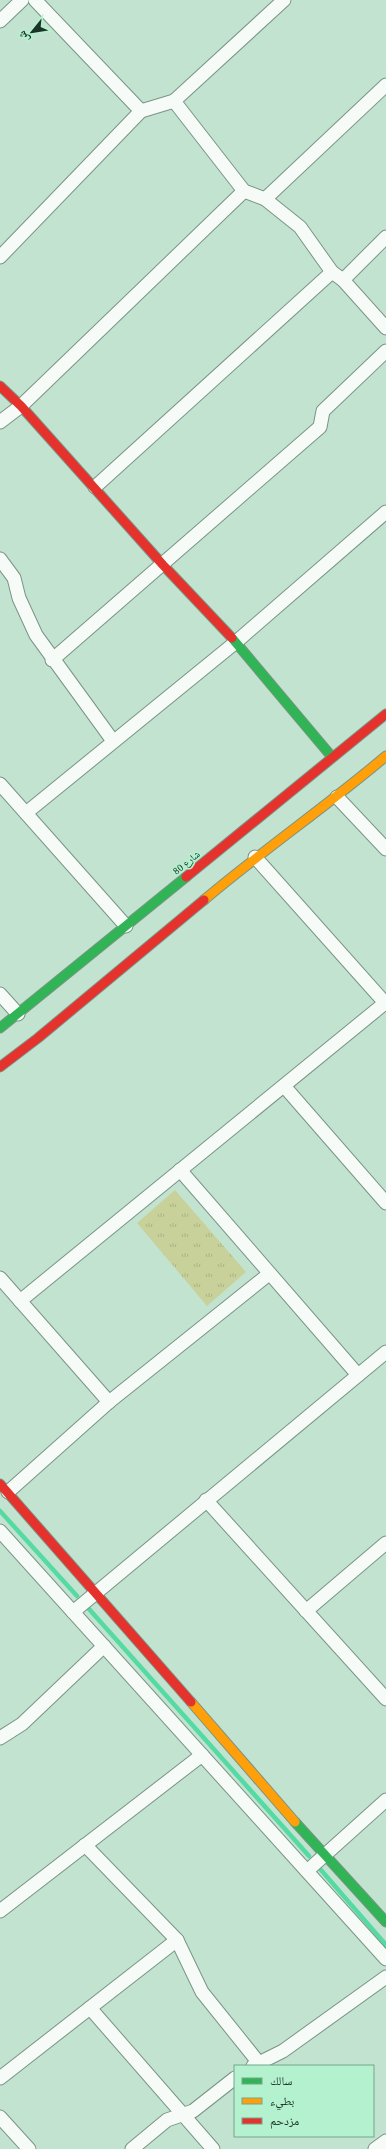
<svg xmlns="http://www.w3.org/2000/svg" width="386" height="2149" viewBox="0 0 386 2149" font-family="'Source Serif 4','Noto Naskh Arabic',serif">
<defs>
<pattern id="grass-tufts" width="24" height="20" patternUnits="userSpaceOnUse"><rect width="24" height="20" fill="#c9d19a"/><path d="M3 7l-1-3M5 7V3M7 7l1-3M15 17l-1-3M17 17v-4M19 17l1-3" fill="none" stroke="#acb485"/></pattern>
</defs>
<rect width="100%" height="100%" fill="#c2e3d0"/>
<polygon fill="url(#grass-tufts)" points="175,1190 246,1272 207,1306 137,1223"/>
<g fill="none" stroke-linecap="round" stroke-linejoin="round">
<g stroke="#55daa4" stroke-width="4.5">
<polyline points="0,1511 77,1596"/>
<polyline points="89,1609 309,1856"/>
<polyline points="321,1870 386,1945"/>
</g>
<defs>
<g id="street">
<polyline points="35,0 141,111"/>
<polyline points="0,21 22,0"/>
<polyline points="174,101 244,191 265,199 300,227 332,272 343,280 386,328"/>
<polyline points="265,199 386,85"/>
<polyline points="0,257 141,111 174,101 284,0"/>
<polyline points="343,280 386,237"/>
<polyline points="0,422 21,406 244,191"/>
<polyline points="95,487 332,272"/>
<polyline points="0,559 14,578 19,598 36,635 113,741"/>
<polyline points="52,660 320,427 323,411 386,351"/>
<polyline points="0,784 126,926"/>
<polyline points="337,797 386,849"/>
<polyline points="26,813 236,642 386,512"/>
<polyline points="255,857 386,1004"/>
<polyline points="0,994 18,1014"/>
<polyline points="284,1086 386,1203"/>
<polyline points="180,1170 358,1375"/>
<polyline points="0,1278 109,1402"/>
<polyline points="20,1301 385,1003"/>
<polyline points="8,1492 109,1402 269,1274"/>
<polyline points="206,1500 386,1699"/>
<polyline points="0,1531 386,1959"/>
<polyline points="306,1611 386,1543"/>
<polyline points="73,1612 386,1352"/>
<polyline points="0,1738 22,1724 104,1646"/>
<polyline points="85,1845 177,1940 202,1992 259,2063"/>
<polyline points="307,1871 386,1800"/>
<polyline points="0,1911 202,1755"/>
<polyline points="90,2008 213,2149"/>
<polyline points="253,2066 283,2051 386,1977"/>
<polyline points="0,2078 177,1940"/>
<polyline points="0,2117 29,2149"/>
<polyline points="132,2149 167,2120 193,2111 235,2078"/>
<polyline points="375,2149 386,2141"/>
</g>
<g id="fast">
<polyline points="232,638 332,757"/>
<polyline points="0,1028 186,877"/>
<polyline points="295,1822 386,1922"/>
</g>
<g id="slow">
<path d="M204 900C263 850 327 806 386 756"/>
<polyline points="191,1702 295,1822"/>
</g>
<g id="jam">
<polyline points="0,386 21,406 163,565 232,638"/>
<polyline points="186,877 386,714"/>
<polyline points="0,1067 38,1038 204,900"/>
<polyline points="0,1484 191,1702"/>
</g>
</defs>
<use href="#street" stroke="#7a9486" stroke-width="15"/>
<use href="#fast" stroke="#7a9486" stroke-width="11"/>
<use href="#slow" stroke="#7a9486" stroke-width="11"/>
<use href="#jam" stroke="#7a9486" stroke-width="11"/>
<use href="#street" stroke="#f6fbf8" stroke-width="13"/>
<use href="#fast" stroke="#30b455" stroke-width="9"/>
<use href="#slow" stroke="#ff9f0a" stroke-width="9"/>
<use href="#jam" stroke="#e5322d" stroke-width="9"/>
</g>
<g text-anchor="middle" stroke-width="3.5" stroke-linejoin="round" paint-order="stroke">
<g font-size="10" fill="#1c3427" stroke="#b4f1cf">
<text transform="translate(186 862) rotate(-39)" y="4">شارع 80</text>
</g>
</g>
<rect x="234" y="2065" width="140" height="72" fill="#b4f1cf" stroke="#77a58c"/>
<rect x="242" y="2078" width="20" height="6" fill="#30b455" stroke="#77a58c"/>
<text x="270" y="2085" font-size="12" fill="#1c3427">سالك</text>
<rect x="242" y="2098" width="20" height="6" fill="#ff9f0a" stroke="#77a58c"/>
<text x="270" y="2105" font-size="12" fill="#1c3427">بطيء</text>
<rect x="242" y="2118" width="20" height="6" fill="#e5322d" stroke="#77a58c"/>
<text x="270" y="2125" font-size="12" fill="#1c3427">مزدحم</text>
<g transform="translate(32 32) rotate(240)" stroke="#b4f1cf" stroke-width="3" paint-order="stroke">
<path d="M0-3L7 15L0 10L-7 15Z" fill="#1c3427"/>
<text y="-6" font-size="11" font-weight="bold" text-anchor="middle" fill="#1c3427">ش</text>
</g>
</svg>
